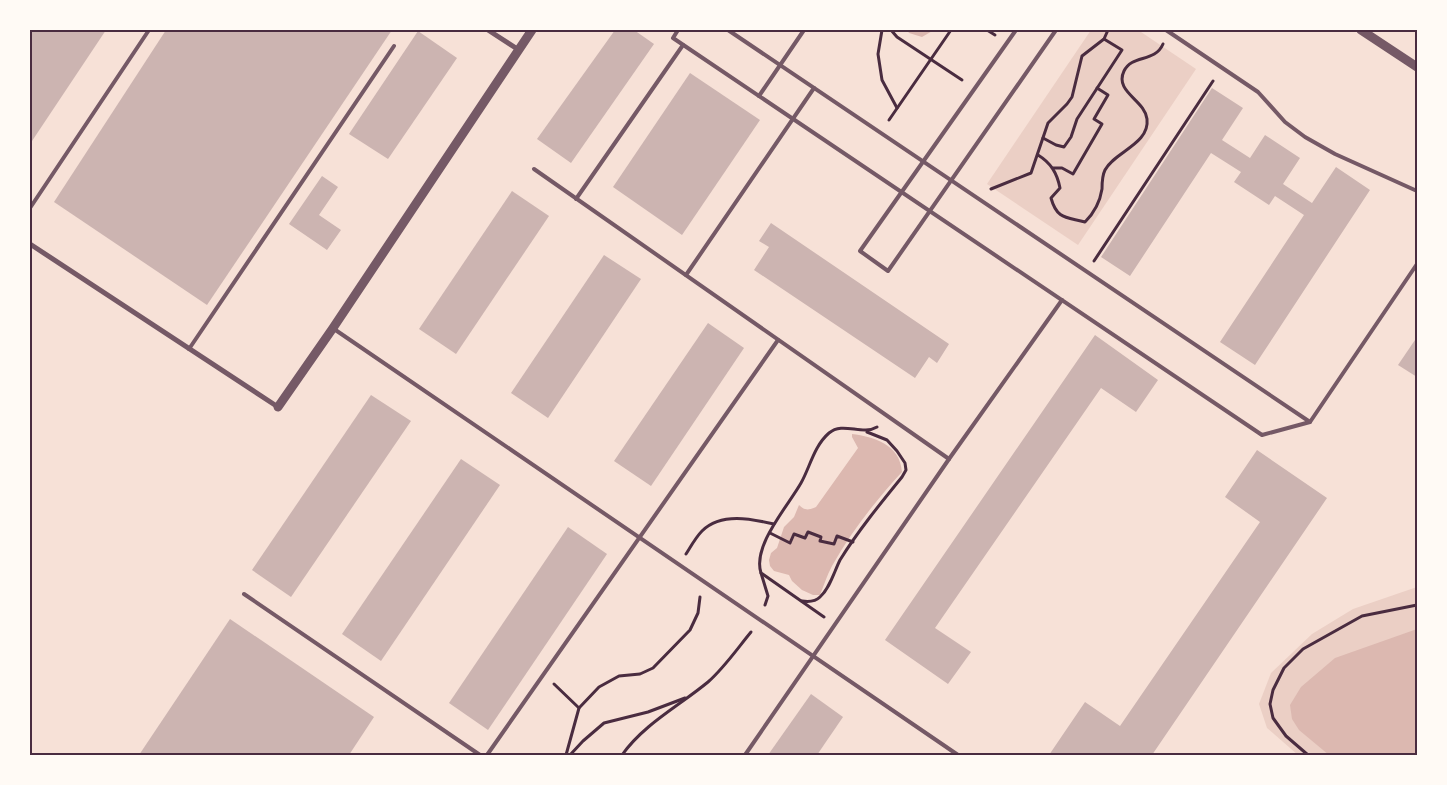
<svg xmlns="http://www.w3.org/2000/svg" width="1447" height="785" viewBox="0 0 1447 785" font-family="'Source Sans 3',sans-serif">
<rect width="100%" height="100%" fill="#f7e1d7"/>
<g fill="#ebcfc5">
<polygon points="1091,30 1138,30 1196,69 1078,245 987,184"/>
<polygon points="1417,587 1417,755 1298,755 1267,728 1259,704 1271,673 1312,634 1353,609"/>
</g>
<g fill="#dcb8b0">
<polygon points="907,30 934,30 922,37 909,33"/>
<path d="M852 434C874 437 900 444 902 472 876 500 851 532 832 566 827 575 824 585 820 595H813L802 590 792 581 789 575 774 571 770 566 769 560 771 553 777 548 784 527 794 517 799 505C805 511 809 510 816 507L858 448 852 437Z"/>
<polygon points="1417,629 1417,755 1329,755 1299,730 1292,719 1290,705 1301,687 1335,658"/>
</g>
<g fill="#ccb4b1">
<polygon points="30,30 106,30 30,144"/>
<polygon points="166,30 392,30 207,305 54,202"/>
<polygon points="615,30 634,30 654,44 571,163 537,139"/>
<polygon points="418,31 457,58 388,159 349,134"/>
<polygon points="690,73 760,120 682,235 613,187"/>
<polygon points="1212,88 1243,108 1222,140 1250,158 1265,135 1300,158 1283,184 1312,203 1336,167 1370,190 1255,365 1220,342 1304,215 1275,196 1269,205 1234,182 1241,172 1211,153 1130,276 1101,257"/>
<polygon points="322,176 338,187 319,215 341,230 327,250 289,224"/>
<polygon points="512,191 549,216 456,354 419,329"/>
<polygon points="771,223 949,344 937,363 929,357 915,378 754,270 769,247 759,241"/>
<polygon points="604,255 641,279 548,418 511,393"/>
<polygon points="708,323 744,348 651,486 614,461"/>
<polygon points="1095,335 1158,380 1136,412 1101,388 935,628 971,652 948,684 885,640"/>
<polygon points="1417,337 1417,377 1398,365"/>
<polygon points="371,395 411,421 291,597 252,570"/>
<polygon points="1257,450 1327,498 1152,755 1049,755 1085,702 1120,726 1260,522 1225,497"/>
<polygon points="461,459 500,485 381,661 342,634"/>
<polygon points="568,527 607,554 488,730 449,703"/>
<polygon points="230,619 374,717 349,755 139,755"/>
<polygon points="811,694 843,717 817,755 768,755"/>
</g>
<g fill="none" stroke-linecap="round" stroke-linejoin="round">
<g stroke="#4a2c40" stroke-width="3">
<polyline points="882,30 878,54 882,80 897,108"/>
<polyline points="891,30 897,37 962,80"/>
<polyline points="987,30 995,35"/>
<polyline points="889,120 951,30"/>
<polyline points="1043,138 1056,145 1064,147 1071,137 1077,119 1122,50 1104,39"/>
<path d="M1038 155C1051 163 1057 173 1060 188L1051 198C1057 220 1067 217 1085 222 1094 213 1100 202 1102 189 1102 182 1102 176 1105 170 1114 152 1150 144 1147 119 1145 100 1114 92 1124 71 1132 54 1155 63 1163 44"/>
<polyline points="1053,168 1062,168 1073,174 1102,124 1094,119 1108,95 1097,88"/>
<polyline points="991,189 1031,173 1048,123 1067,104 1072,97 1082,56 1104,39 1108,30"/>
<polyline points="1094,261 1213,81"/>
<polyline points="770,533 790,543 794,534 805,538 808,532 821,537 820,541 834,544 837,536 853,542"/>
<path d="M686 554C691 546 696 537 702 531 721 512 752 519 774 524"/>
<polyline points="761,573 768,596 765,605"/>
<path d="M802 601C809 602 815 602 820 597 830 588 834 572 840 560 858 531 880 504 902 477L906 470 905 463 897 451 887 440 867 432"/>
<path d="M824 617 761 573C752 546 788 506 801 483 810 467 814 446 829 433 843 421 862 436 877 427"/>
<polyline points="554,684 579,708"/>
<polyline points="566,755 579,708 599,687 619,676 640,674 653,668 690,630 698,613 700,597"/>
<polyline points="570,755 583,741 604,723 648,712 685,698"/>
<path d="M622 755C644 724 679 706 708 682 724 668 737 649 751 632"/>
<polyline points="1308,755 1286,736 1273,718 1270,704 1273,690 1284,668 1303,649 1362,616 1417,605"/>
</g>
<g stroke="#755966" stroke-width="4">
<polyline points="678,30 673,38 1262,435 1310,422 728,30"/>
<polyline points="1016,30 860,251 888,271 1056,30"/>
<polyline points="1166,30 1258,92 1285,122 1305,137 1335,154 1417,191"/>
<polyline points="759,96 804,30"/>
<polyline points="534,169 949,459"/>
<polyline points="576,199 683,45"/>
<polyline points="30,208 149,30"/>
<polyline points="686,275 814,88"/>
<polyline points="334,329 958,755"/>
<polyline points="189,349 394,46"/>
<polyline points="1310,422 1417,264"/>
<polyline points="244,594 480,755"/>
<polyline points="487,755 778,340"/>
<polyline points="745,755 949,459 1062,300"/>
</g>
<g stroke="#755966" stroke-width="5">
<polyline points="488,30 519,50"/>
<polyline points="30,244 278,407"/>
</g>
<g stroke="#755966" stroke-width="9">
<polyline points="1361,30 1417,67"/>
<polyline points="278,407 333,328 532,30"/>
</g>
</g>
<rect width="1447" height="785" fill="none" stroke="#fffaf5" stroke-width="62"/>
<rect x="31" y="31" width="1385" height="723" fill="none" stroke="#4a2c40" stroke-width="2"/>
</svg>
